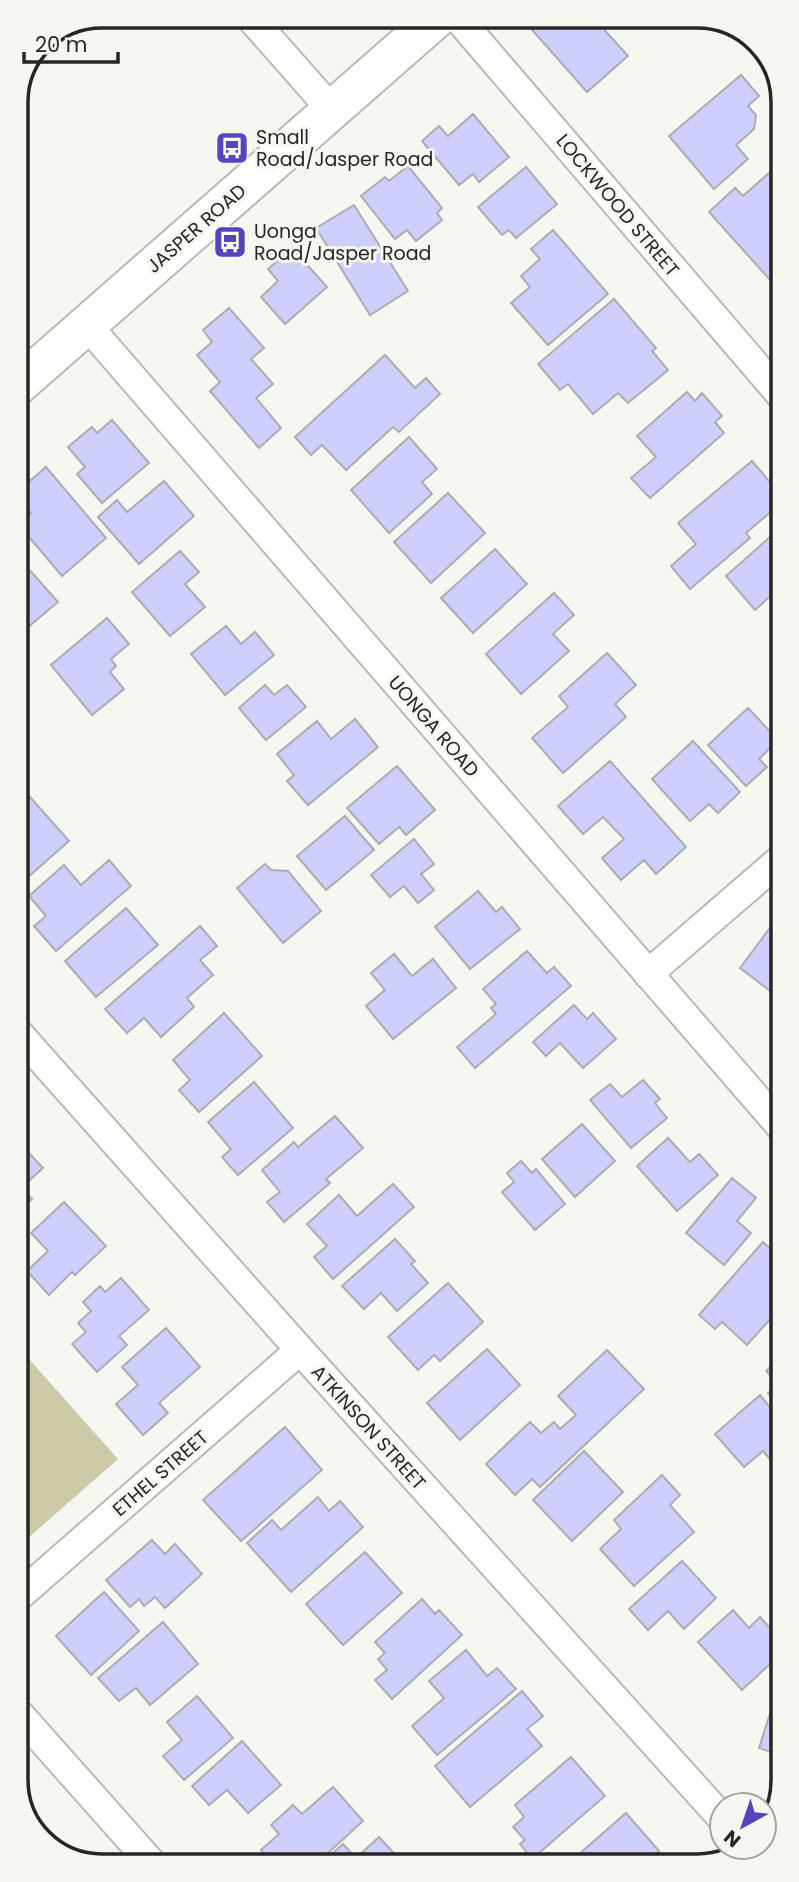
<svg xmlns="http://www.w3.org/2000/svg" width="799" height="1882" viewBox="0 0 799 1882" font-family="Poppins,sans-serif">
<rect width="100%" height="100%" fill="#f7f7f2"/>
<polygon fill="#cdcba7" points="19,1348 118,1459 20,1545"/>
<g fill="#cfcffd" stroke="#acacb1" stroke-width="2">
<polygon points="536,16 592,16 628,56 587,92 527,24"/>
<polygon points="639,16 664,16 650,28"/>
<polygon points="741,75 759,96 748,106 756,115 754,129 736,145 748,159 714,189 669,136"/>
<polygon points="473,114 509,157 479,182 473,174 459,185 422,141 439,126 448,136"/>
<polygon points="779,164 779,273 771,281 709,212 735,188 743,196"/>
<polygon points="408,166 442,208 437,213 442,220 416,241 407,230 395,239 361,196 385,177 389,181"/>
<polygon points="526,167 557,204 516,238 509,230 502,235 478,207"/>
<polygon points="354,205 408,291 370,315 316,228"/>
<polygon points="553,230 608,294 548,345 511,303 530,287 521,276 540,259 531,249"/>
<polygon points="292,248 327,287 285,324 261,297 278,281 268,269"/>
<polygon points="779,289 779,305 771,297"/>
<polygon points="614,299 656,348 652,351 668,370 628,403 618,393 593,414 568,384 560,390 538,364"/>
<polygon points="229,308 264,348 251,359 273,384 256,398 281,428 259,448 210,391 220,382 197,355 212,342 203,330"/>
<polygon points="385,355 415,388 426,378 440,394 399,432 393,427 346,470 322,445 311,455 295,437"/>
<polygon points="687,392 695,401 702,393 722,416 715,422 724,433 650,498 631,478 656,457 637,436"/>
<polygon points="112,420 149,463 102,503 77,474 85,467 68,447 92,427 97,433"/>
<polygon points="409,437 437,469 422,482 432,494 389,533 351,490"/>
<polygon points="752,461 780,494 780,504 746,533 750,538 690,589 671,566 696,544 678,523"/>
<polygon points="46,467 106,538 62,576 18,524 31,513 17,497 17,492"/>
<polygon points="164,481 194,516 139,564 98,517 117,500 127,512"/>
<polygon points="448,493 485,533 431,583 394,542"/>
<polygon points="780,528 780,591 778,589 755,610 726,576"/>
<polygon points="495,549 527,584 473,633 441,598"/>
<polygon points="180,551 199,572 185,584 205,607 170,636 132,592"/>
<polygon points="17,556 58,602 27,628 17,617"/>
<polygon points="554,593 574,615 553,634 569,651 521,694 486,654"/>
<polygon points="107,618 129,644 111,659 116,666 110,672 124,689 92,715 51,665"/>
<polygon points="226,626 241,644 255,632 274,655 225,695 191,654"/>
<polygon points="607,653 636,685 615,704 626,717 563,773 532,738 568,707 559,696"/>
<polygon points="265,685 274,695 287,685 306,707 266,740 239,708"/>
<polygon points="748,708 778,740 759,759 767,767 746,786 708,745"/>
<polygon points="355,719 378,747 308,805 287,781 294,775 277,754 317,721 331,739"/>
<polygon points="693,741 740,792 718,813 709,804 690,821 652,779"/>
<polygon points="610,761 686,847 656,874 644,860 621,880 602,858 624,839 603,817 583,834 558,806"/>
<polygon points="397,766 435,810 406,835 399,827 379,844 347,808"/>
<polygon points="30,797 69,841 18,886 18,808"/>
<polygon points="345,816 374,850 326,890 297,856"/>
<polygon points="414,839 434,864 421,874 434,890 418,903 404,886 390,897 371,875"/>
<polygon points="109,860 131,886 56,951 34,926 46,916 29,896 64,865 81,885"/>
<polygon points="265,864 271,870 288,871 321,911 283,943 237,888"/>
<polygon points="478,891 496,912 502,907 520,929 470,969 435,927"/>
<polygon points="126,908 158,945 96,997 65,961"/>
<polygon points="781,913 781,999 740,968"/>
<polygon points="200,926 217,946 200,960 213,975 187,998 194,1007 161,1037 144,1018 127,1033 105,1009"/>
<polygon points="527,951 547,973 554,967 571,986 475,1068 457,1047 496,1014 491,1008 496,1004 483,989"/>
<polygon points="394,954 412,976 433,959 456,988 393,1039 366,1006 385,990 371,973"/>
<polygon points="574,1005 587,1019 593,1013 616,1039 583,1068 560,1043 546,1056 533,1042"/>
<polygon points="224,1013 262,1056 199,1112 179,1090 190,1080 173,1060"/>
<polygon points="643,1080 660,1099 655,1103 667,1118 631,1148 590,1100 610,1084 622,1097"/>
<polygon points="254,1082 293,1128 238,1175 222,1157 231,1149 208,1122"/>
<polygon points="335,1116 363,1148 326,1179 330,1183 284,1222 267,1202 280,1192 262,1170 294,1142 298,1147"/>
<polygon points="582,1124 615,1161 575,1197 542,1159"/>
<polygon points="668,1138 690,1162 699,1154 718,1175 677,1211 637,1166"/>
<polygon points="26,1150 43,1168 21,1188 32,1199 19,1212 19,1157"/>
<polygon points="521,1161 532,1173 536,1169 565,1204 535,1230 502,1192 514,1182 507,1173"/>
<polygon points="732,1178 756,1198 737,1221 751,1233 724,1265 686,1233"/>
<polygon points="393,1184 414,1207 333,1279 314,1257 327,1246 307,1224 339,1195 357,1216"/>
<polygon points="64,1202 106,1246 75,1275 72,1272 49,1295 27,1271 48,1251 31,1233"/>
<polygon points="395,1239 415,1261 411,1264 428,1283 397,1311 381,1293 364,1309 342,1286"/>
<polygon points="763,1242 782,1259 782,1306 747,1345 722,1322 715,1329 699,1315"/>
<polygon points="121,1278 149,1310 119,1336 127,1345 97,1372 72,1344 86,1332 78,1323 91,1311 83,1302 100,1286 105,1292"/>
<polygon points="448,1283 483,1322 440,1361 434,1355 418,1370 388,1337"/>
<polygon points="166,1328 200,1367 159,1403 168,1413 143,1435 116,1404 138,1385 122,1367"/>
<polygon points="487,1349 520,1385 460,1440 427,1403"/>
<polygon points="607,1350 644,1389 540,1487 532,1479 515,1495 486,1464 530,1422 541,1433 554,1422 560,1429 576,1415 558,1396"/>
<polygon points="782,1356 782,1409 768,1393 779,1384 766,1371"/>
<polygon points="760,1395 782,1422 782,1456 774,1464 763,1451 744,1467 715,1434"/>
<polygon points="285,1427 322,1470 241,1541 203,1500"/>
<polygon points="584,1451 623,1492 572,1541 533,1500"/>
<polygon points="662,1475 680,1495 670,1505 694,1532 634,1586 600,1549 621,1529 614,1520"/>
<polygon points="318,1497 329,1511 340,1501 363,1527 291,1592 247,1543 272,1520 281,1530"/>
<polygon points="152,1540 165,1554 175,1544 202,1574 165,1608 155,1597 144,1606 139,1599 130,1607 106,1580"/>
<polygon points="365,1552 402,1593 343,1645 306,1604"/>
<polygon points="682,1561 716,1598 684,1629 668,1611 648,1630 629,1609"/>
<polygon points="104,1592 139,1631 91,1675 56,1636"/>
<polygon points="422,1599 435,1614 439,1610 462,1635 392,1699 375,1680 387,1670 378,1659 385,1653 375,1642"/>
<polygon points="733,1610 749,1628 760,1617 783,1642 783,1652 742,1690 698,1642"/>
<polygon points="163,1622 198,1664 150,1705 136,1688 119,1701 98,1678"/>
<polygon points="466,1650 487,1676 497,1668 516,1689 437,1755 412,1726 444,1698 429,1681"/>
<polygon points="522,1691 543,1716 527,1729 542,1746 470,1807 435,1766"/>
<polygon points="197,1696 233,1738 184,1780 163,1756 182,1740 167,1722"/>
<polygon points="774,1701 783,1704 783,1748 781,1748 779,1755 759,1748"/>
<polygon points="242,1741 281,1785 248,1813 227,1790 209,1805 192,1786"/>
<polygon points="571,1757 605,1796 532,1859 520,1844 525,1840 513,1827 524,1817 515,1805"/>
<polygon points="333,1787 363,1821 315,1865 275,1865 261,1850 279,1834 271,1825 293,1805 302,1814"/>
<polygon points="626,1813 659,1851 646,1862 569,1863"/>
<polygon points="379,1837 404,1864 320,1865 343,1844 356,1858"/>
</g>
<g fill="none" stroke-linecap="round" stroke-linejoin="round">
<defs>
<g id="street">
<polyline points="249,16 331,109"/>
<polyline points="456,16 780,394"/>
<polyline points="86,324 782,1128"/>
<polyline points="648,974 781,859"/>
<polyline points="18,1033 300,1350 722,1818"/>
<polyline points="20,1595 300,1350"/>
<polyline points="20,1715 154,1866"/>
</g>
<polyline id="secondary" points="17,386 439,16"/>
</defs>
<use href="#street" stroke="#babab5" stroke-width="32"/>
<use href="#secondary" stroke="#babab5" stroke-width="42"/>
<use href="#street" stroke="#fff" stroke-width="28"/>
<use href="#secondary" stroke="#fff" stroke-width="38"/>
</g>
<defs>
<symbol id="bus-square" viewBox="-11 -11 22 22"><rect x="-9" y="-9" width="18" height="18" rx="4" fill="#5743bb" stroke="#f7f7f2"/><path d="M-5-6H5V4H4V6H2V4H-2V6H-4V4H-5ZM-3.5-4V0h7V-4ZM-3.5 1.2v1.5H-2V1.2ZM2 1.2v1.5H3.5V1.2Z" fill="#fff"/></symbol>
</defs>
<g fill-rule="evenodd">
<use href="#bus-square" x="213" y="129" width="38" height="38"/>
<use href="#bus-square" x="211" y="223" width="38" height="38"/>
</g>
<g text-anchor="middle" stroke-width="6" stroke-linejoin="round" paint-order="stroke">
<g font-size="19" fill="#262624" stroke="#f7f7f2" text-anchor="start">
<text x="256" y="144">Small<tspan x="256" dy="22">Road/Jasper Road</tspan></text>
<text x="254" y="238">Uonga<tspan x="254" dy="22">Road/Jasper Road</tspan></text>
</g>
<g font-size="19" fill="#262624" stroke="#f7f7f2">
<text transform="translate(618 205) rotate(50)" y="7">LOCKWOOD STREET</text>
<text transform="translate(196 228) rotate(-41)" y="7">JASPER ROAD</text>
<text transform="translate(434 726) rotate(49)" y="7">UONGA ROAD</text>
<text transform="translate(369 1427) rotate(48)" y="7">ATKINSON STREET</text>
<text transform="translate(160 1473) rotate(-41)" y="7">ETHEL STREET</text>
</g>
</g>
<path d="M0 0H799V1882H0ZM102 28H697A74 74 0 0 1 771 102V1780A74 74 0 0 1 697 1854H102A74 74 0 0 1 28 1780V102A74 74 0 0 1 102 28Z" fill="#f7f7f2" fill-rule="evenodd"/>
<path fill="none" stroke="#262624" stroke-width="3.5" d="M102 28H697A74 74 0 0 1 771 102V1780A74 74 0 0 1 697 1854H102A74 74 0 0 1 28 1780V102A74 74 0 0 1 102 28Z"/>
<g transform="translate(743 1826) rotate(220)"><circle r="33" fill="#f7f7f2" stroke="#a3a3a0" stroke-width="2"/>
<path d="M0-5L12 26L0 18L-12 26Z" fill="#5743bb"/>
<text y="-10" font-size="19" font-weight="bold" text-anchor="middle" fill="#262624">N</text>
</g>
<path d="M24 52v10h94v-10" fill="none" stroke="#262624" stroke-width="3.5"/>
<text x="35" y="52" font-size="21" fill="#262624" stroke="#f7f7f2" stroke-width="5" paint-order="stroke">20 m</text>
</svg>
